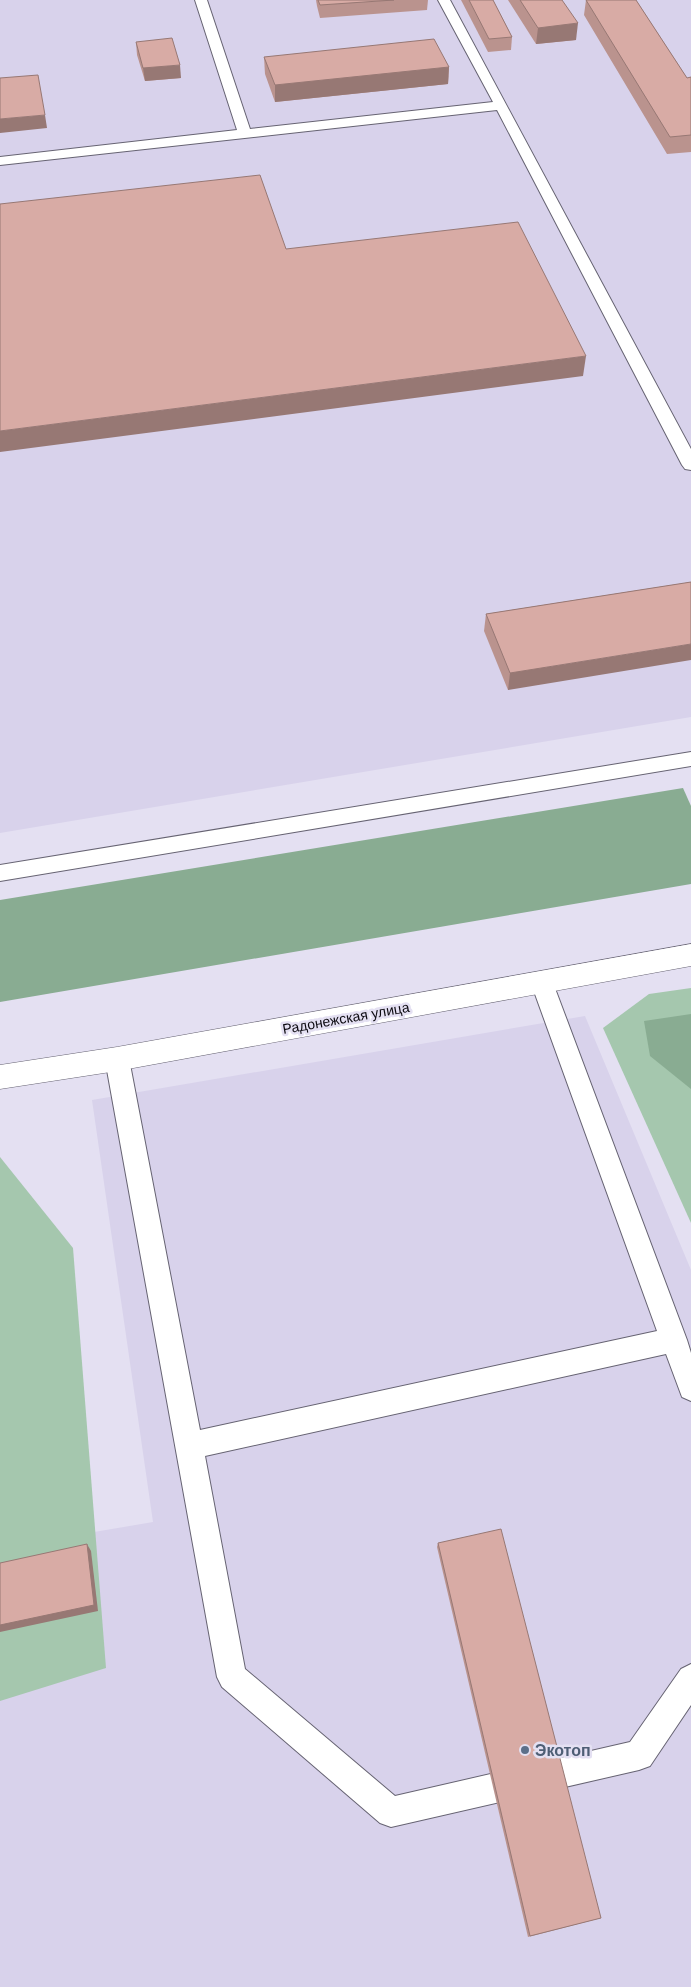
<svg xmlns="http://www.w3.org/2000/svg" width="691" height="1987" viewBox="0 0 691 1987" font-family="Arial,sans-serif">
<rect width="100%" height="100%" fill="#e4e0f2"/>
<g fill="#d8d2eb">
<polygon points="0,0 691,0 691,717 0,833"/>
<polygon points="585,1016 691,1270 691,1987 0,1987 0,1548 153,1522 92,1100"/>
</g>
<g fill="#a5c7ae">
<polygon points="691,988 691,1223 603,1028 649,994"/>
<polygon points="0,1157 73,1248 106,1668 0,1701"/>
</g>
<g fill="#89ac92">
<polygon points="683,788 691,806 691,884 0,1002 0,900"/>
<polygon points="691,1014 691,1089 650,1056 644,1021"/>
</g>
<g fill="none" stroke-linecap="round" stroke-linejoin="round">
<defs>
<g id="service">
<polygon points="195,0 207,0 250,129 493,102 438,0 450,0 691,449 691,470 685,469 682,465 497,110 0,165 0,157 237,130"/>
<polygon points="691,752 691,766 0,881 0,865"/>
<polygon points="542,974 550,976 553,983 687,1340 691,1353 691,1401 682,1397 666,1354 205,1456 245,1669 395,1796 630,1742 681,1669 691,1664 691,1705 650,1766 639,1770 391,1827 380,1823 222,1687 217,1677 105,1059 109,1052 117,1049 125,1052 129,1059 200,1430 657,1331 531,983 534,976"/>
</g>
<polygon id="tertiary" points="691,944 691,966 117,1071 0,1089 0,1065 117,1047"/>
</defs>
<use href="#service" stroke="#666372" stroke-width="2"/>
<use href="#tertiary" stroke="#666372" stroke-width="1"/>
<use href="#service" fill="#fff" fill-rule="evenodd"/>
<use href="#tertiary" fill="#fff" fill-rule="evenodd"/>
</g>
<g fill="#ba938e">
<polygon points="316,0 428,0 427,10 320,18 317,6"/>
<polygon points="461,0 493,0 512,37 511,50 488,52"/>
<polygon points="508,0 562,0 576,40 536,44"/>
<polygon points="586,0 636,0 687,78 691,77 691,152 667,154 584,15"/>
<polygon points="136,42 181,78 145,81 137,55"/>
<polygon points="264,57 449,67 448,84 275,102 265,74"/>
<polygon points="691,582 508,690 484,631 486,614"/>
<polygon points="438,1543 601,1918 528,1937 437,1547"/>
</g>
<g fill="#977874">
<polygon points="578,23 576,40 536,44 538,28"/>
<polygon points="180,65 181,78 145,81 143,68"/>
<polygon points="449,67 448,84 275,102 275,85"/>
<polygon points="45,115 47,128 0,133 0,119"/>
<polygon points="586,356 583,376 0,452 0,431"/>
<polygon points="691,644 691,660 508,690 510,673"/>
<polygon points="87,1544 91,1551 98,1611 0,1632 0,1625"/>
</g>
<g fill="#d8aba5" stroke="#977874">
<polygon points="318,0 394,0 320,5"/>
<polygon points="469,0 493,0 512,37 489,39"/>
<polygon points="520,0 562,0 578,23 538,28"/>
<polygon points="586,0 636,0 687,78 691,77 691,135 670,137"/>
<polygon points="172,38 180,65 143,68 136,42"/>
<polygon points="434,39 449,67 275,85 264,57"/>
<polygon points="38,75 45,115 0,119 0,78"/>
<polygon points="260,175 286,249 518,222 586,356 0,431 0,204"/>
<polygon points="691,582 691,644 510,673 486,614"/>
<polygon points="501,1529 601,1918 530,1936 438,1543"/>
<polygon points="87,1544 94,1605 0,1625 0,1563"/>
</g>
<circle fill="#5c6f8a" stroke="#e4e0f2" stroke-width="2" cx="525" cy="1750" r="5"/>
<g text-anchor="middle" stroke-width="5" stroke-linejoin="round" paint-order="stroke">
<g font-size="14" fill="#0c0a10" stroke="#e4e0f2">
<text transform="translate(346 1018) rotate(-10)" y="5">Радонежская улица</text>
</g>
<g font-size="16" font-weight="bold" fill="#4e5e75" stroke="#e4e0f2" text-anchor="start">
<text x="535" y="1756">Экотоп</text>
</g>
</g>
</svg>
